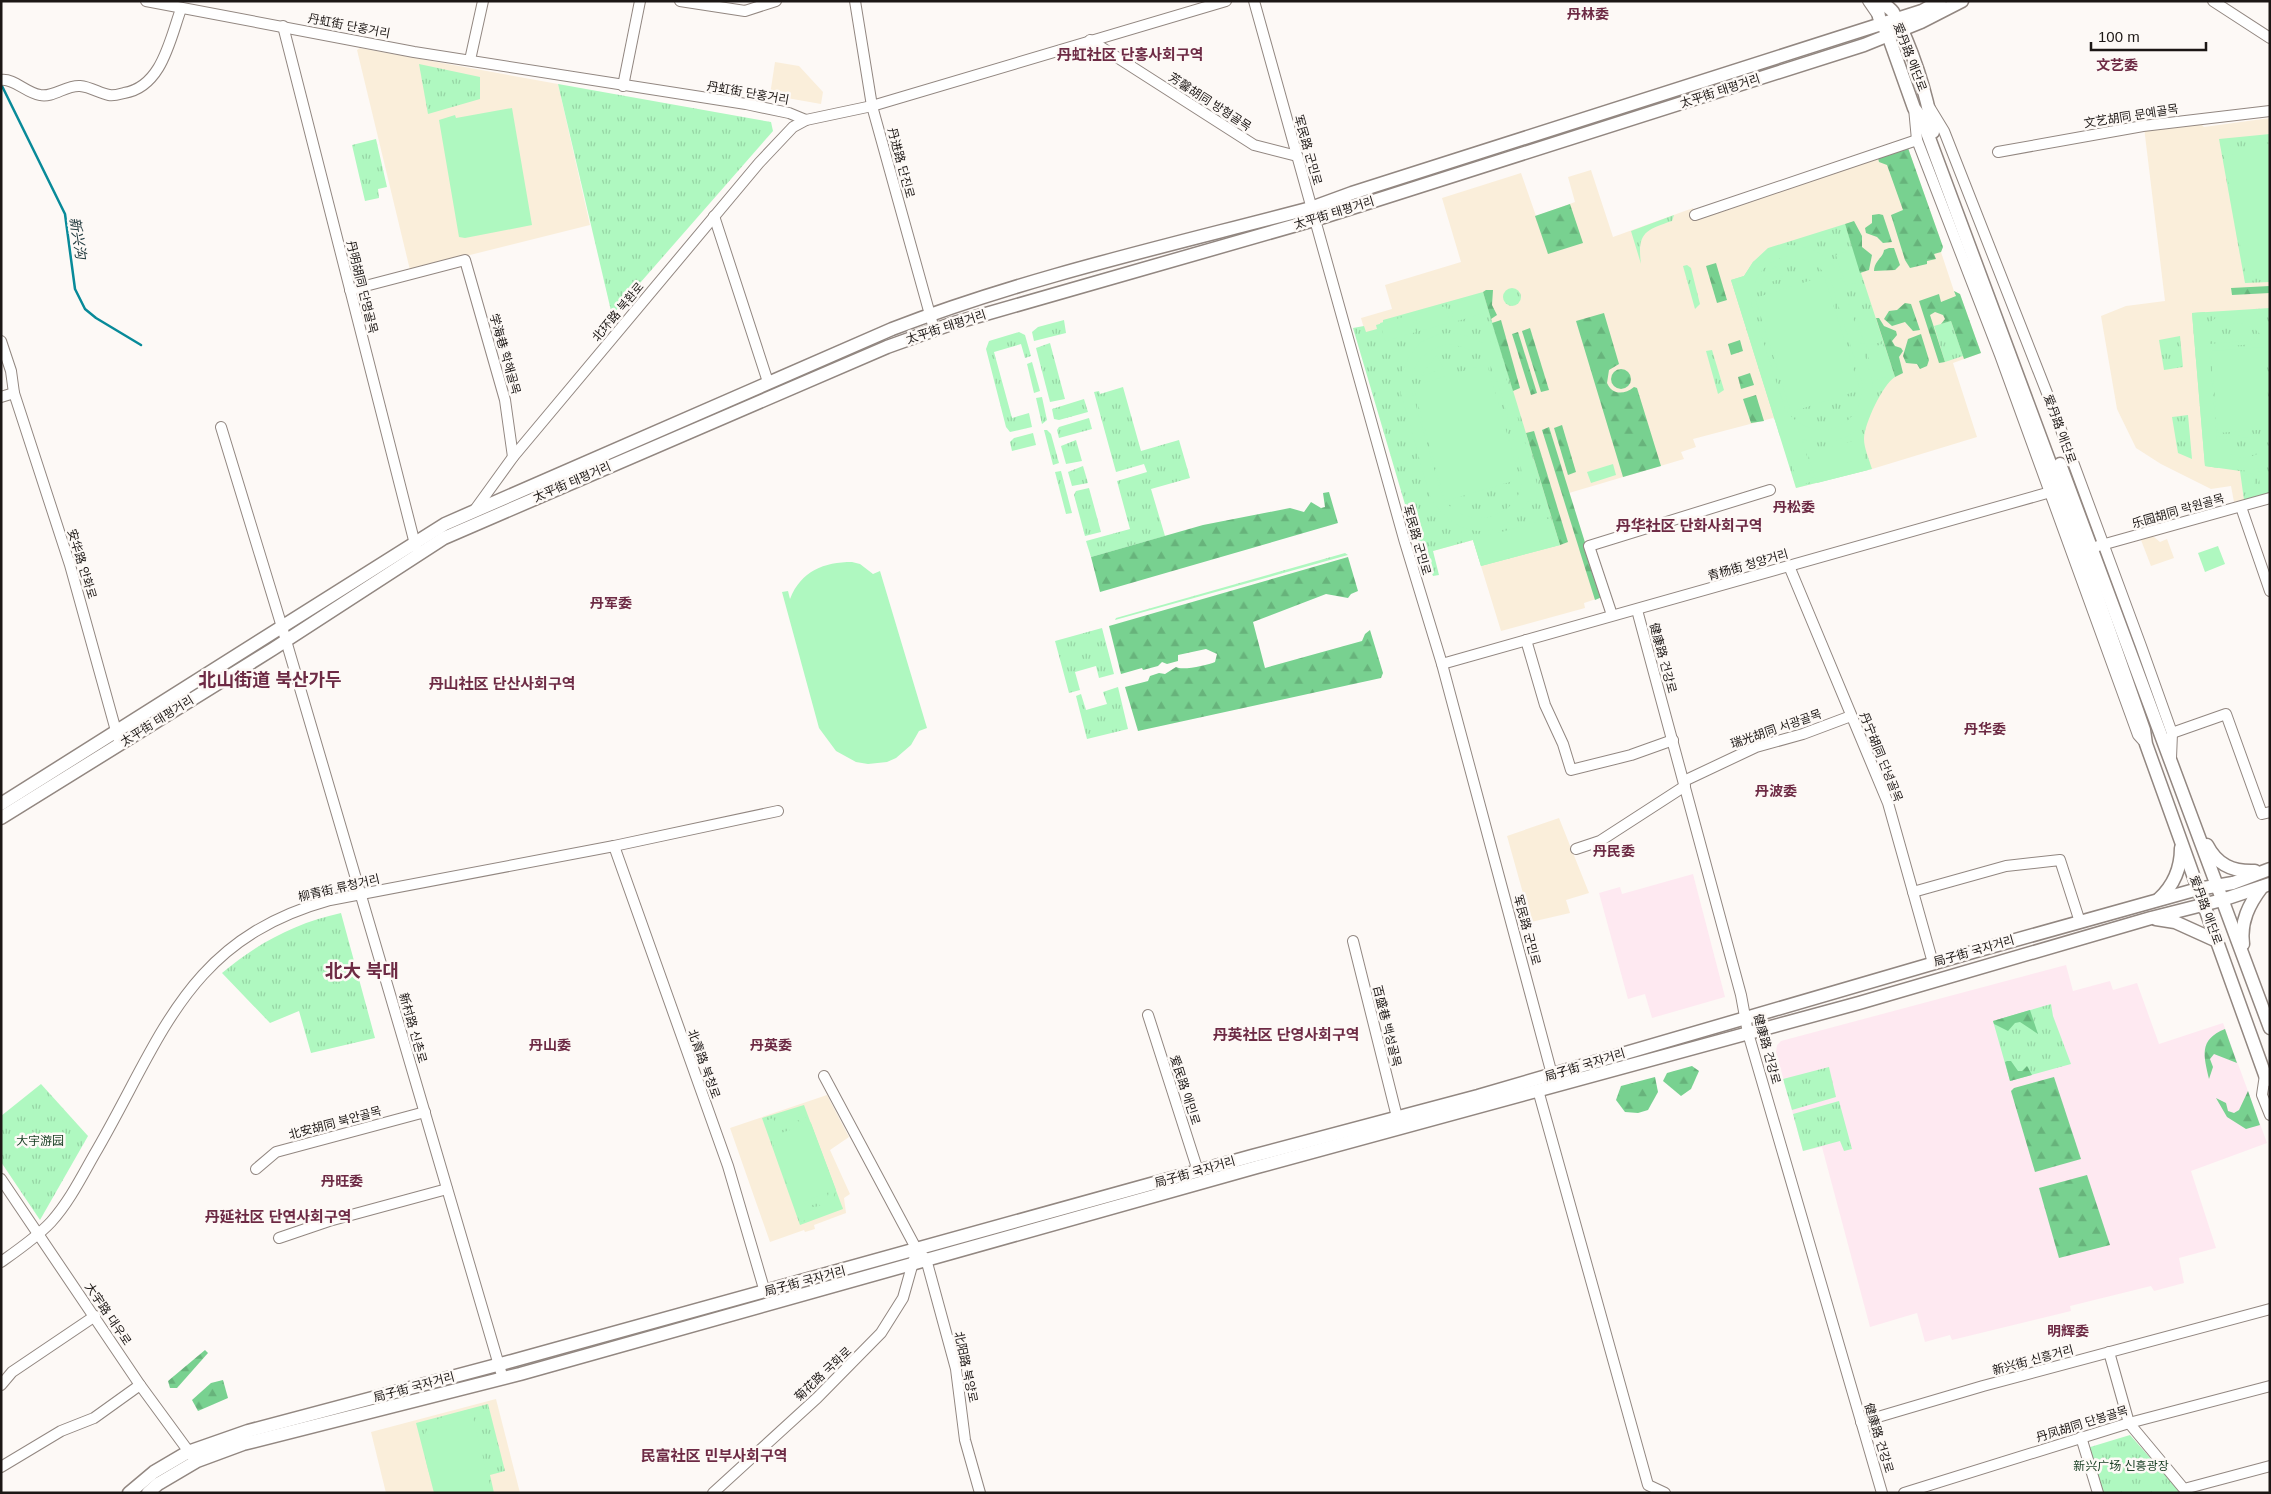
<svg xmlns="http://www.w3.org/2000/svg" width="2271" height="1494" viewBox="0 0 2271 1494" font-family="Helvetica,'Noto Sans SC','Noto Sans KR',sans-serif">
<defs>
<pattern id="grass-tufts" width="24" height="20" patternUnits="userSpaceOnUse" patternTransform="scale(1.25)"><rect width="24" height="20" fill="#aff8c0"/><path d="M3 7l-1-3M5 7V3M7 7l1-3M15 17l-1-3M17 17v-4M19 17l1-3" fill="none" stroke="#96d4a4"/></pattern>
<pattern id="forest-firs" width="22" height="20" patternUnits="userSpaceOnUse" patternTransform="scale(1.25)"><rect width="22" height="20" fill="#78d190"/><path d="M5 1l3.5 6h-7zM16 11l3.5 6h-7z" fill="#67b37b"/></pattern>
</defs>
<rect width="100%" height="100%" fill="#fdf9f6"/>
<g fill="#faeeda">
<polygon points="360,48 558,84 590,225 410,270 357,50"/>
<polygon points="775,62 799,66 823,92 821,104 770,95"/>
<polygon points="2270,118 2270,493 2234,502 2231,486 2211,489 2161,464 2136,448 2117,409 2101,316 2126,306 2165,301 2144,127 2201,124 2204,127"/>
<polygon points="1908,148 1943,247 1941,252 1954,291 1960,294 1981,353 1953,363 1977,437 1872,469 1796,488 1776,421 1773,418 1693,439 1696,447 1681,452 1684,459 1569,493 1602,597 1584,603 1585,608 1501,631 1473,540 1429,552 1361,318 1392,309 1385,285 1461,262 1442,198 1521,173 1536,216 1575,202 1568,177 1591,170 1613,237 1693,208 1696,219"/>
<polygon points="2150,537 2154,537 2160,542 2167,539 2174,558 2151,566 2141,540"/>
<polygon points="1559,818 1589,893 1566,900 1570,913 1531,922 1507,836"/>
<polygon points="827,1095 849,1137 830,1150 850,1194 844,1198 846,1213 814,1225 815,1229 805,1232 804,1230 770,1242 730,1128"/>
<polygon points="496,1399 520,1493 386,1493 371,1432"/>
</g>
<g fill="#fee9f1">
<polygon points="1693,874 1725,997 1652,1018 1645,994 1628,999 1599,893 1620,887 1622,894"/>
<polygon points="2066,965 2073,991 2110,981 2113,990 2137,983 2159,1044 2223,1023 2267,1143 2191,1171 2216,1248 2179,1258 2184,1283 2154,1291 2151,1286 2070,1306 2071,1311 1952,1340 1950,1335 1925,1342 1917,1313 1870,1327 1822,1147 1803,1151 1776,1052 1777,1045 1781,1041"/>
</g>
<g fill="url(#grass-tufts)">
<polygon points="419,64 480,77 480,99 428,114"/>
<polygon points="558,84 771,122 773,131 612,315"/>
<polygon points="2270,134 2270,282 2245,283 2219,139"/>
<polygon points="376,139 387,187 378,189 379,198 365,201 352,145"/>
<path d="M1674 215 1672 221C1645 230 1637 233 1641 264L1631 231Z"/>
<path d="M1845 224 1895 377C1883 384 1864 424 1864 439 1864 448 1869 459 1872 469L1796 488 1731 280 1744 276 1753 262 1768 248Z"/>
<polygon points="1687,265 1691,268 1700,304 1695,309 1683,266"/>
<circle cx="1512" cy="297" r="9"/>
<polygon points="1483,292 1560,545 1481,566 1473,540 1433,551 1439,575 1433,576 1427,561 1422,562 1353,328 1364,326 1366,332 1377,329 1376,325 1383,323 1383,320"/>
<polygon points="2270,308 2270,493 2244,500 2240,471 2205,466 2192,313"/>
<polygon points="1064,320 1066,333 1034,341 1032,332 1038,327"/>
<polygon points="1951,321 1963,356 1945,362 1934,326"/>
<polygon points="1019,332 1025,335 1031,356 1025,358 1021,344 994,352 1012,418 1029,413 1032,427 1010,432 1006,427 986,349 989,341"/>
<polygon points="2180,336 2183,367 2164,370 2159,340"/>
<polygon points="1050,343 1065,399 1050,402 1036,348"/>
<polygon points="1712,350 1724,390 1718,394 1706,351"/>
<polygon points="1032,362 1040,391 1034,393 1027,364"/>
<polygon points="1123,387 1141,451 1179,440 1190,478 1151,489 1165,536 1091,557 1086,541 1130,529 1117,481 1147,472 1144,464 1116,472 1094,392 1099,391 1100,394"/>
<polygon points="1042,397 1047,420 1042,424 1036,398"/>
<polygon points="1084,399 1088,412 1059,420 1054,419 1052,409"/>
<polygon points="2188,415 2192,459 2178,453 2172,417"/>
<polygon points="1089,418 1092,429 1059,438 1057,430 1059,427"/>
<polygon points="1044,430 1047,430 1051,434 1059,463 1053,465"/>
<polygon points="1033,433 1036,445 1012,451 1010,442 1014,438"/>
<polygon points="1076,440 1082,461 1066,464 1061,446"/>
<polygon points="1083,466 1088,483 1072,486 1068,472"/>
<polygon points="1061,471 1072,513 1066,514 1055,472"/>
<polygon points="1089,488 1101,532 1085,536 1074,495 1076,491"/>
<polygon points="1345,553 1348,555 1115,620 1116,618"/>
<polygon points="1102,628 1114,674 1099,678 1096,666 1075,672 1080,690 1069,693 1055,641"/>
<polygon points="1118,687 1128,729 1087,739 1076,696 1081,694 1086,710 1107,704 1103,692"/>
<path d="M341 913 375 1038 311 1053 299 1011 270 1023 222 973C258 943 295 923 341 913Z"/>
<polygon points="2051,1004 2053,1016 2071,1064 2010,1081 1993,1021"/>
<polygon points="1829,1067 1836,1097 1792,1110 1783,1079"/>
<polygon points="41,1084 88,1136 40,1220 1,1162 1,1116"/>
<polygon points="1839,1101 1852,1149 1844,1151 1840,1141 1803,1151 1793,1114"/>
<polygon points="804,1105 843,1209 800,1225 762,1118"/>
<polygon points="488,1404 505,1471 490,1475 494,1493 434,1493 416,1423"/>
<polygon points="2130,1435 2175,1486 2180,1493 2100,1493 2087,1448"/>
</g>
<g fill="url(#forest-firs)">
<polygon points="1908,148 1943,247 1941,252 1934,254 1936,259 1927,261 1927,264 1910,268 1905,260 1891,215 1903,210 1887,165 1879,162 1878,158"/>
<polygon points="1570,204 1583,243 1548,254 1535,216"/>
<polygon points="1879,214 1883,215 1892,242 1883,243 1877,237 1866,233 1865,228 1872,223 1872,215"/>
<polygon points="1854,221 1862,236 1862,247 1872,255 1869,270 1860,273 1845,224"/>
<path d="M1889 248H1894L1900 265 1895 270 1874 271C1874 261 1883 258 1884 250Z"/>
<polygon points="1716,263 1727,300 1717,303 1706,266"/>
<polygon points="2270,286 2270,293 2232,295 2231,288"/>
<polygon points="1486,290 1493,290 1492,305 1497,315 1491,319 1483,292"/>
<polygon points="1954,291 1960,294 1981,353 1964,359 1951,321 1941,324 1945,319 1943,315 1935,312 1930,315 1945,362 1939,363 1919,301 1939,294 1941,302 1956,296"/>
<polygon points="1905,303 1911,304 1920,330 1913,331 1905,322 1892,326 1884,319 1889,311 1897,310"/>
<path d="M1604 313 1619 364 1609 370 1607 383C1612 395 1624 395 1634 387L1637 388 1661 466 1623 477 1576 321Z"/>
<polygon points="1876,318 1879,318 1884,326 1896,331 1897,335 1892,341 1895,346 1901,348 1903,351 1899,357 1903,373 1895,377"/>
<polygon points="1501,320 1520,388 1513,391 1492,323"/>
<polygon points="1530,328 1549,390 1541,392 1522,331"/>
<polygon points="1518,332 1537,393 1531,395 1512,334"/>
<polygon points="1921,334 1929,360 1927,366 1920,369 1917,364 1906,363 1903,356 1908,339"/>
<polygon points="1740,340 1743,351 1731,355 1728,344"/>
<circle cx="1621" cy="379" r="10"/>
<polygon points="1750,373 1754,385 1741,389 1738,377"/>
<polygon points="1756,395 1764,421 1751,423 1743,399"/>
<polygon points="1562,425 1576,472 1568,475 1554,428"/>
<polygon points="1549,427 1602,597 1595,600 1542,430"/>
<polygon points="1534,431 1568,542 1560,545 1526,433"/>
<polygon points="1329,492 1338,523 1100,592 1091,557 1203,525 1290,508 1304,512 1311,502 1321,508 1325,507 1323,493"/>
<path d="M1348 557 1358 591 1351 594 1348 598 1326 594 1253 622 1265 668 1362 641 1365 634 1370 630 1383 673 1381 678 1138 731 1125 687 1148 681 1150 676 1159 673 1165 674 1176 667C1182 671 1208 665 1215 662L1217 654 1206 649 1178 655V661L1167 664 1162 662 1158 666 1143 670 1142 668 1121 674 1109 626Z"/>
<polygon points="2030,1010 2038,1034 2020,1022 2015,1023 2008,1031 1994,1024 1993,1021"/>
<path d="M2225 1029 2237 1063 2214 1054 2210 1059 2213 1067 2209 1079C2204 1056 2198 1040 2225 1029Z"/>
<polygon points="2007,1061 2011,1061 2018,1071 2022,1071 2027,1066 2032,1075 2010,1081 2005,1062"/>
<polygon points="1692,1066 1699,1071 1691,1089 1681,1096 1663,1081 1667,1073"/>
<polygon points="1655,1077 1658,1092 1648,1110 1638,1113 1625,1112 1616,1100 1621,1086"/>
<polygon points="2054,1077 2081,1159 2035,1172 2011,1091 2014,1088"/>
<polygon points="2248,1091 2260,1125 2246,1129 2227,1117 2216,1098 2226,1103 2228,1111 2234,1113 2239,1110"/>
<polygon points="2087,1175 2110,1245 2059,1258 2039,1188"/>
<polygon points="205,1350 208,1353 177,1388 170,1388 168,1381"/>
<polygon points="223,1380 228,1398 198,1411 192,1400 211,1383"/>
</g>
<g fill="#aff8c0" fill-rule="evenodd">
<polygon points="512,108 532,225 465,238 459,237 439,120 455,115 456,118"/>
<polygon points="2259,142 2270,144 2270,264 2265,265 2270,267 2270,275 2254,270 2255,280 2247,282 2222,147 2230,145 2233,156 2248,144"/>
<path d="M1788 245C1811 246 1825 254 1839 272L1871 376C1881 423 1847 451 1802 439L1814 481 1798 486 1784 435 1780 436 1731 280 1744 276 1753 262 1765 253ZM1795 256 1818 266 1831 281 1862 383C1866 429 1811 447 1785 409L1752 307C1750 279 1765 257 1795 256Z"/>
<polygon points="1852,250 1862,281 1846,286 1836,255"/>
<polygon points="1775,266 1783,278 1759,286"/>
<polygon points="1824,276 1860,390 1791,412 1755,298"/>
<polygon points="1480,296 1485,313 1454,322 1450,304"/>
<polygon points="1446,306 1450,323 1419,331 1415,314"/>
<polygon points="1871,311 1881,342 1865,347 1856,316"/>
<path d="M2235 311 2255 314 2270 326V377L2265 343 2209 348 2217 440V437L2253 434V437L2218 440C2228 463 2255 462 2270 444V462C2255 475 2233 472 2218 461V468L2205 466 2192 313 2205 312 2207 325 2218 316ZM2241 323C2251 326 2258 330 2264 339L2209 344C2216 330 2225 324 2241 323Z"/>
<polygon points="1411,315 1416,332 1385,341 1380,323"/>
<path d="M1456 333 1475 338 1483 343 1495 340 1541 498 1529 500C1502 544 1454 540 1430 496L1401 394V374L1410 355 1421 342 1439 334ZM1448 344C1461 346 1479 351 1487 361 1499 374 1515 446 1521 468 1531 512 1473 536 1445 501L1520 479 1487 364 1413 386 1445 501 1440 489 1412 392C1408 367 1424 349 1448 344Z"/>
<polygon points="1882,344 1892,375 1876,380 1866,350"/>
<polygon points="2265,347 2270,429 2218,433 2211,351"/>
<polygon points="1437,355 1444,369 1420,376"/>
<polygon points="1859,439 1868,470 1817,483 1808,454"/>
<polygon points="1613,464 1616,475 1591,483 1587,472"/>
<polygon points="2267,470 2270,491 2261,492 2258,472"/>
<polygon points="2253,473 2256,493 2247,495 2244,475"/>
<polygon points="1551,518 1560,545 1481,566 1473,540"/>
<polygon points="2218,546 2225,564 2205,572 2198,553"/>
<path d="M852 562 860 564 873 574 880 571 927 728 919 731 911 745 896 758 887 762 868 764 856 762 836 751 819 728 782 592 788 591 790 599C801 571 824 562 852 562Z"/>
<path d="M790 1112 803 1115 811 1123 836 1190C830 1204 831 1219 808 1215L809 1219 800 1222 765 1121 773 1118 775 1122 783 1114ZM798 1120 805 1125 778 1134 784 1123ZM829 1192 826 1202C818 1208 810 1209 802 1202Z"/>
<path d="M471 1409 492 1493H485L484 1490 480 1493H439C430 1482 423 1454 424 1440 426 1419 449 1410 466 1420L464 1411Z"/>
</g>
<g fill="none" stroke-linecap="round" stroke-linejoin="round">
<polyline stroke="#088a99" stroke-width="2.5" points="2,86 65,214 75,289 85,309 96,318 141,345"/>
<defs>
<g id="minor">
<polyline points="146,1 414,52 746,104 789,113 806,120"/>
<polyline points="680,1 745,11 776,1"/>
<polyline points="855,1 872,106 934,329"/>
<polyline points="1254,1 1404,539 1442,664 1554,1082"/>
<polyline points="1868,1 1879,17"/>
<polyline points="2213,1 2270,38"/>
<polyline points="283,26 416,548"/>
<polyline points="1090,40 1254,145 1297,156"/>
<polyline points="470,60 483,1"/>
<path d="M1 80C14 78 26 93 40 95 53 98 66 85 80 86 91 87 99 93 109 95 114 96 120 94 124 93 162 87 170 39 181 9"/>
<polyline points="623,86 640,1"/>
<polyline points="1914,108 1917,140 2000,355 2138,735 2146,744"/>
<polyline points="1930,108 1944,131 2056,416 2141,646 2172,733 2171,758"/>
<polyline points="1998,152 2143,126 2270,111"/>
<polyline points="1695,215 1917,140"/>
<polyline points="714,216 768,382"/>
<polyline points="350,290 465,260 505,400 513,457"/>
<polyline points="1,341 11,371 14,393 70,565 118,738"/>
<polyline points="1,397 14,393"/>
<polyline points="221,427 282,627 501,1372"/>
<polyline points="2241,507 2270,591"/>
<polyline points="474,511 513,457 759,163 793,127 806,120 872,106 1226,1"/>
<polyline points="2098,546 2270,498"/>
<polyline points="1789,566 1888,803 1933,963"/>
<polyline points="1637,610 1741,995 1748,1033 1882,1493"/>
<polyline points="1612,615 1589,546 1770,490"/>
<polyline points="1526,640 1545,705 1563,744 1571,770 1631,755 1673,740"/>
<polyline points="1442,664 2054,491"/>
<polyline points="2172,733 2226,714 2262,814 2270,812"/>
<polyline points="1684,781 1756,747 1803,734 1851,716"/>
<polyline points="614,846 728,1166 765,1292"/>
<polyline points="1576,849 1600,841 1685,786"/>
<polyline points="1913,892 2006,866 2060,860 2080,922"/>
<polyline points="1353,941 1397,1117"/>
<polyline points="1148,1015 1198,1171"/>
<polyline points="2265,1075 2262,1095 2270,1115"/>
<polyline points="824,1076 917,1250 926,1259 956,1369 965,1440 980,1493"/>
<polyline points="1538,1090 1648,1485 1665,1493"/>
<polyline points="256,1169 276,1152 425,1112"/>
<polyline points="1,1179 140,1385 192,1456"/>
<polyline points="279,1238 329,1221 447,1189"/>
<path d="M1 1262C18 1250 37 1237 51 1222 69 1202 81 1178 94 1155 162 1039 185 940 330 900L614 846 778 811"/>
<polyline points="2109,1352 2129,1423 2184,1489 2270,1466"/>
<polyline points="1,1385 12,1372 95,1316"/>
<polyline points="1861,1422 1983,1386 2270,1309"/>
<polyline points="2081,1437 2098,1493"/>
<polyline points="1,1467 61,1431 94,1418 140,1385"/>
<polyline points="713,1493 817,1398 881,1333 903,1298 914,1259"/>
<polyline points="1904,1493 2129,1423 2270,1386"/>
</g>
<g id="major">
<polyline points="1877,1 1879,17 1888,35 1914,108 1922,119 2060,490 2144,730 2146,744 2265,1075 2270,1080"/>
<path d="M1883 1C1885 6 1890 8 1893 12 1912 47 1927 94 1933 132"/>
<polyline points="2060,464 2270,1028"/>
<path d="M1 804 445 524 892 329C1027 277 1171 245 1311 208L1352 193 1922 11 1940 1"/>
<polyline points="1,818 273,649 444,538 887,347 951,324 1314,220 1864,45 1921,22 1962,1"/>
<path d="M2207 845C2217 865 2233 872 2255 871"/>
<path d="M2159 899C2174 885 2181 869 2181 848"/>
<polyline points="2156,919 2175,922 2217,941"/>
<path d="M2243 944C2240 922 2249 904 2262 887"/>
<polyline points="129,1493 154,1472 188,1452 248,1431 512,1361 1252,1156 1478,1096 1969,953 2198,889 2233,883 2270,869"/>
<polyline points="148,1493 158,1484 197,1461 243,1444 520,1374 1257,1167 1859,1003 2151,918 2222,900 2270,884"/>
</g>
</defs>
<use href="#minor" stroke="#928781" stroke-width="12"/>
<use href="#major" stroke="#928781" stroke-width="15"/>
<use href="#minor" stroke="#fff" stroke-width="10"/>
<use href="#major" stroke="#fff" stroke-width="12"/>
</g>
<g text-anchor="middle" stroke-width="5" stroke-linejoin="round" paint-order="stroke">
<g font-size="12" fill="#1c1715" stroke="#fdf9f6">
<text transform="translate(349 26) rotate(11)" y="4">丹虹街 단홍거리</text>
<text transform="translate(1910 57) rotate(69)" y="4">爱丹路 애단로</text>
<text transform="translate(1720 91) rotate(-18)" y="4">太平街 태평거리</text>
<text transform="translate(748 93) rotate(10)" y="4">丹虹街 단홍거리</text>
<text transform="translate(1210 102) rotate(33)" y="4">芳馨胡同 방형골목</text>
<text transform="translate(2131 116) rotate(-9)" y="4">文艺胡同 문예골목</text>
<text transform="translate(1308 150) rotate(74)" y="4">军民路 군민로</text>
<text transform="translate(901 163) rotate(75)" y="4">丹进路 단진로</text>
<text transform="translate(1334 213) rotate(-17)" y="4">太平街 태평거리</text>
<text transform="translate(362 287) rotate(76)" y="4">丹明胡同 단명골목</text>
<text transform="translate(618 312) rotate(-50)" y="4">北环路 북환로</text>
<text transform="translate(946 327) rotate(-18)" y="4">太平街 태평거리</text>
<text transform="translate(505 354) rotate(74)" y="4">学海巷 학해골목</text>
<text transform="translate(2060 429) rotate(70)" y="4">爱丹路 애단로</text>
<text transform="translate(572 482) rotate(-23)" y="4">太平街 태평거리</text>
<text transform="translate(2178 511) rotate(-16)" y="4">乐园胡同 락원골목</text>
<text transform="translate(1417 540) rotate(74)" y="4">军民路 군민로</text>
<text transform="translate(82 564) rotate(73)" y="4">安华路 안화로</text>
<text transform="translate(1748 565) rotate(-16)" y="4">青杨街 청양거리</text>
<text transform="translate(1663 658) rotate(75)" y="4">健康路 건강로</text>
<text transform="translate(157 721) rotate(-32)" y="4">太平街 태평거리</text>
<text transform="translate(1776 729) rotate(-19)" y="4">瑞光胡同 서광골목</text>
<text transform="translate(1881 757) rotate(68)" y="4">丹宁胡同 단녕골목</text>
<text transform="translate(339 888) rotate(-13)" y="4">柳青街 류청거리</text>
<text transform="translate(2206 910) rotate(70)" y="4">爱丹路 애단로</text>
<text transform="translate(1527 930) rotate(75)" y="4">军民路 군민로</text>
<text transform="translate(1974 951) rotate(-16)" y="4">局子街 국자거리</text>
<text transform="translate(1387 1026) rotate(76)" y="4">百盛巷 백성골목</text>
<text transform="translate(413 1028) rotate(74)" y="4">新村路 신촌로</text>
<text transform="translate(1767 1049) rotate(75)" y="4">健康路 건강로</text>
<text transform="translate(704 1064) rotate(70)" y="4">北青路 북청로</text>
<text transform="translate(1585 1065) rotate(-17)" y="4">局子街 국자거리</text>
<text transform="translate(1185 1090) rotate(72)" y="4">爱民路 애민로</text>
<text transform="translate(335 1123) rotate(-15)" y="4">北安胡同 북안골목</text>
<text transform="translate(1195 1172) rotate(-16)" y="4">局子街 국자거리</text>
<text transform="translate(805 1281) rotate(-15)" y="4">局子街 국자거리</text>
<text transform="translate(108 1314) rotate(56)" y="4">大宇路 대우로</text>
<text transform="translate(2033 1360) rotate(-15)" y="4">新兴街 신흥거리</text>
<text transform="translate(966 1367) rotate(78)" y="4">北阳路 북양로</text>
<text transform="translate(823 1374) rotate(-43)" y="4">菊花路 국화로</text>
<text transform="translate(414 1387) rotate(-15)" y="4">局子街 국자거리</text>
<text transform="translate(2082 1424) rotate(-17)" y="4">丹凤胡同 단봉골목</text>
<text transform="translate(1879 1438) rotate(73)" y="4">健康路 건강로</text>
</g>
<g font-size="12" fill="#1c4127" stroke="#fdf9f6">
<text x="40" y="1145">大宇游园</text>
<text x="2121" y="1470">新兴广场 신흥광장</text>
</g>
<g font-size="14" font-weight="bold" fill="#6d2a44" stroke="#fdf9f6">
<text x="1588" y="19">丹林委</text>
<text x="2117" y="70">文艺委</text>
<text x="1794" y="512">丹松委</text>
<text x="611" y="608">丹军委</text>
<text x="1985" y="734">丹华委</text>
<text x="1776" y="796">丹波委</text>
<text x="1614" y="856">丹民委</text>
<text x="550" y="1050">丹山委</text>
<text x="771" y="1050">丹英委</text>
<text x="342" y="1186">丹旺委</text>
<text x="2068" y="1336">明辉委</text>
</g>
<g font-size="14" font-style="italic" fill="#20393d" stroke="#fdf9f6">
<text transform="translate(78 238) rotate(81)" y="5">新兴沟</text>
</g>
<g font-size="15" font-weight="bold" fill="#6d2a44" stroke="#fdf9f6">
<text x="1130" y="60">丹虹社区 단홍사회구역</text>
<text x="1689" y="531">丹华社区 단화사회구역</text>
<text x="502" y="689">丹山社区 단산사회구역</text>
<text x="1286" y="1040">丹英社区 단영사회구역</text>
<text x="278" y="1222">丹延社区 단연사회구역</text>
<text x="714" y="1461">民富社区 민부사회구역</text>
</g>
<g font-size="18" font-weight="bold" fill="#6d2a44" stroke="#fdf9f6">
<text x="270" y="686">北山街道 북산가두</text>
<text x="362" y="977">北大 북대</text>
</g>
</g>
<rect width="2271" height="1494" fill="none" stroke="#1c1715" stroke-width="5"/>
<path d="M2091 42v8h115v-8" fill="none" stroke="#1c1715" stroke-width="2.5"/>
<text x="2098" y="42" font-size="15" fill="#1c1715" stroke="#fdf9f6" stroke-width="4" paint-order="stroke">100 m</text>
</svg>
